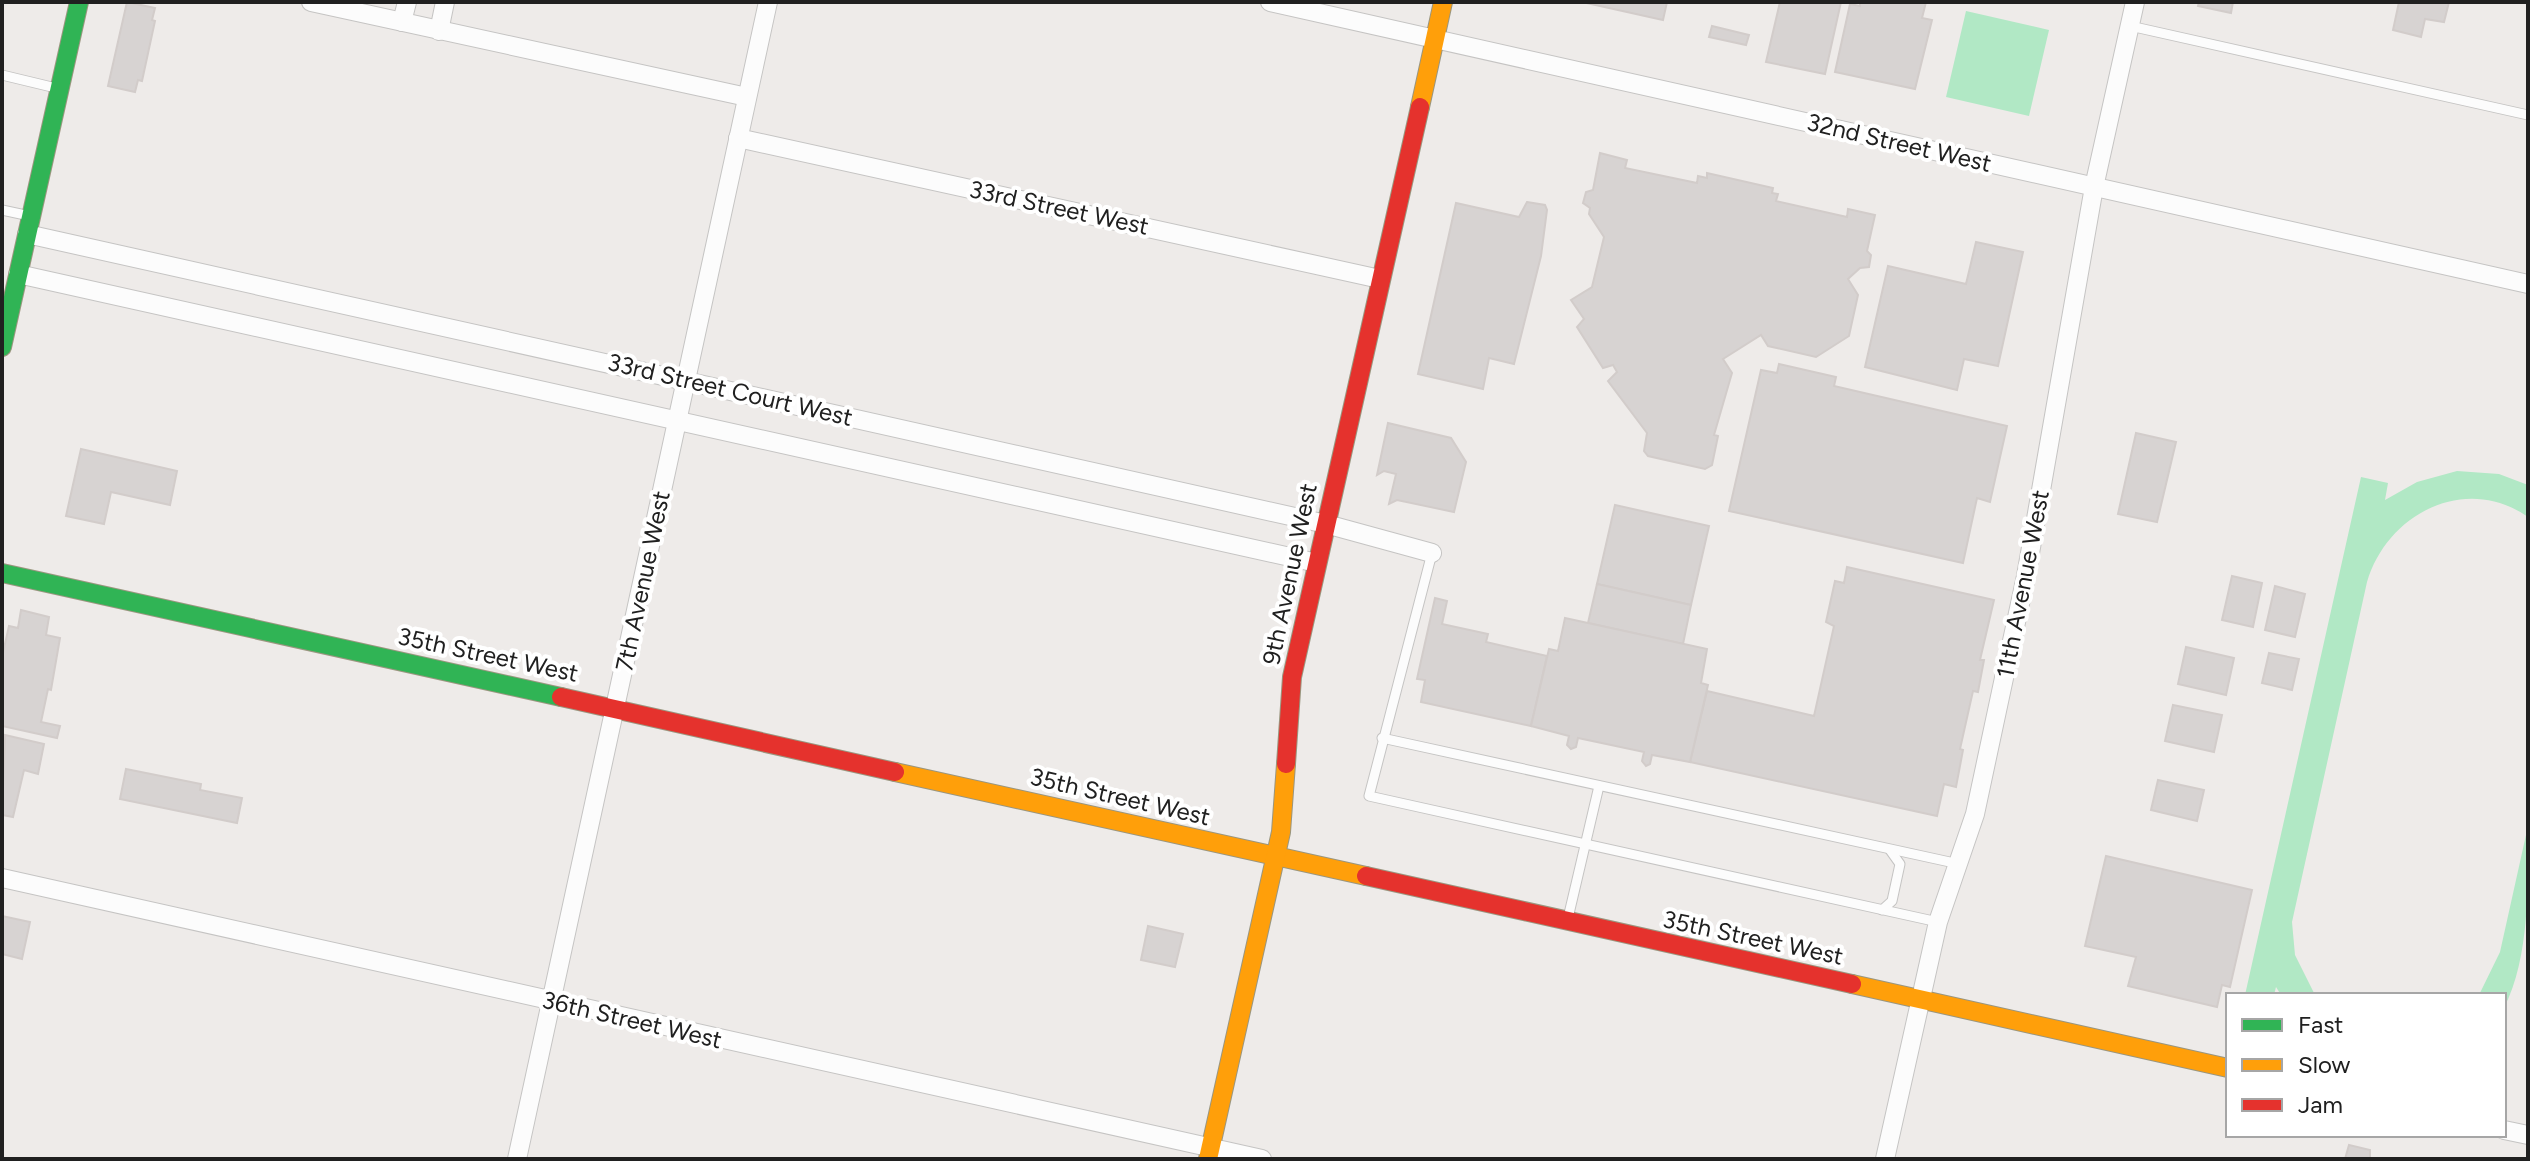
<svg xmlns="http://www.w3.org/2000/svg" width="2530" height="1161" viewBox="0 0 2530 1161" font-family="Figtree,sans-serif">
<rect width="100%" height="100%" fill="#eeebe9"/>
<g fill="#b1e8c5">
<polygon points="1966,11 2049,30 2029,116 1946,97"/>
<path d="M2457 471 2499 474 2528 485V517C2465 473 2387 514 2367 582L2292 922 2295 955 2315 995H2281L2276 987 2274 995H2245L2361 477 2388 483 2385 500 2417 482Z"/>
<path d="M2528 826C2528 886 2530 957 2504 1008V995H2479L2500 952Z"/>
</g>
<g fill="#d7d3d2" stroke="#d2ccca" stroke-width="2">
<polygon points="127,2 155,8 152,20 155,21 142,81 138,80 135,92 108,86"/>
<polygon points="1582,2 1667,2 1663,20"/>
<polygon points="1780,2 1841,2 1825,74 1766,62"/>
<polygon points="1860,2 1926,2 1922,18 1932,20 1915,89 1835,72 1850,4 1860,6"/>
<polygon points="2199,2 2233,2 2231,13 2198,6"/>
<polygon points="2399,2 2449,2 2444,22 2425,19 2421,37 2393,30"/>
<polygon points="1712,26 1749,35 1746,45 1709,37"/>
<polygon points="1600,153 1627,160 1625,168 1697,183 1698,176 1707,178 1707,173 1773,188 1772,193 1778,194 1776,201 1847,217 1848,209 1875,215 1867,251 1871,255 1869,267 1860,268 1848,279 1858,295 1849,336 1816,357 1768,346 1761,335 1723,359 1732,373 1714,435 1718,436 1712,465 1705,469 1648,456 1644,451 1647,433 1608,381 1617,372 1613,365 1603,368 1577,327 1584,319 1571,300 1592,287 1604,237 1589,214 1590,208 1583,203 1586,192 1593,190"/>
<polygon points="1527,202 1545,205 1547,210 1541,256 1514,364 1489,358 1483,389 1418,374 1456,203 1519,217"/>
<polygon points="1976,242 2023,252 1998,366 1964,359 1957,390 1865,367 1888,266 1966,284"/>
<polygon points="1779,364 1836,377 1834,386 2007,426 1990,502 1977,498 1963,563 1729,511 1761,370 1777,373"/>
<polygon points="1388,423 1451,438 1466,462 1454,512 1397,500 1389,504 1396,474 1384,471 1377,475"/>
<polygon points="2136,433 2176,442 2157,522 2118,514"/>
<polygon points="81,449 177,471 170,505 111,492 104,524 66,516"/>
<polygon points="1615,505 1709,526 1691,605 1597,584"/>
<polygon points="1847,567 1994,600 1980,660 1984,660 1978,692 1973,691 1960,749 1963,750 1956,787 1944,784 1937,816 1690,762 1707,691 1814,716 1834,626 1826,622 1835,581 1844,583"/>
<polygon points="2232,576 2262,583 2253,627 2222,620"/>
<polygon points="1597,584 1691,605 1683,644 1588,623"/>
<polygon points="2275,586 2305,594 2295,637 2265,630"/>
<polygon points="1435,598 1447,601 1442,624 1488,634 1486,642 1547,656 1531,726 1421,702 1425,680 1417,679"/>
<polygon points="21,610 49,617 46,635 60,638 51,690 48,689 41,722 60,726 57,738 2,726 2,657 9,626 18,628"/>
<polygon points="1565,618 1707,649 1701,683 1708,685 1690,762 1652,755 1650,764 1646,766 1642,761 1644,752 1578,738 1576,747 1571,749 1567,745 1569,736 1531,726 1549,649 1558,651"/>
<polygon points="2186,647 2234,658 2226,695 2178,684"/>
<polygon points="2269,653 2299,659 2292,690 2262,683"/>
<polygon points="2173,705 2222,715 2214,752 2165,741"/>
<polygon points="5,735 44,744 38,774 24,770 13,817 2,815"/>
<polygon points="126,769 201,784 200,790 242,798 237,823 120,799"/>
<polygon points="2158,780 2204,790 2197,821 2151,810"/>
<polygon points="2106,856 2252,890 2230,987 2222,985 2217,1007 2128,986 2136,957 2085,946"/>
<polygon points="2,916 30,922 22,959 2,954"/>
<polygon points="1148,926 1183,934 1175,967 1141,960"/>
<polygon points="2349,1145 2370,1150 2370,1159 2345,1159"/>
</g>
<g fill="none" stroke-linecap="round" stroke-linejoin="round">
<defs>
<g id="lane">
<polyline points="2130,26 2528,115"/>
<polyline points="2,75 56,88"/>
<polyline points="2,210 30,216"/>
<polyline points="1432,553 1369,796 1938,922"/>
<polyline points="1382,738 1959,864"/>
<polyline points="1882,910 1892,901 1900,864 1890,850"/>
<polyline points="1568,918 1599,786"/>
</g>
<g id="street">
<polyline points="311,2 747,97"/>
<polyline points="1270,2 2528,284"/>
<polyline points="402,22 407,2"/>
<polyline points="439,31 445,2"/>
<polyline points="738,138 1380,279"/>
<polyline points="27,234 1326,524 1432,553"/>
<polyline points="18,274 1317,563"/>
<polyline points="2,878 1262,1159"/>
<polyline points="2504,1130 2528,1135"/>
<polyline points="517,1159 768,2"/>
<polyline points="1885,1159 1938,922 1975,814 2004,678 2026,576 2094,187 2135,2"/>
</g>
<g id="fast">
<polyline points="2,347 79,2"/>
<polyline points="2,573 561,697"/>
</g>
<g id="slow">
<polyline points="1420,107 1443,2"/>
<polyline points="895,772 1366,876"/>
<polyline points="1852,984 2228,1068"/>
<polyline points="1208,1159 1281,832 1286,764"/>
</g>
<g id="jam">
<polyline points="561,697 895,772"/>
<polyline points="1286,764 1292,677 1420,107"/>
<polyline points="1366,876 1852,984"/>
</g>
</defs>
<use href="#lane" stroke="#c5c4c3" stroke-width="11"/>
<use href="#street" stroke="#c5c4c3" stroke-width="20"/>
<use href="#fast" stroke="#9a967f" stroke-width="20"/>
<use href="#slow" stroke="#9a967f" stroke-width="20"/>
<use href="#jam" stroke="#9a967f" stroke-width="20"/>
<use href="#lane" stroke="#fcfcfc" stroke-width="9"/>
<use href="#street" stroke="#fcfcfc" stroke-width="18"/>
<use href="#fast" stroke="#30b455" stroke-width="18"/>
<use href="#slow" stroke="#ff9f0a" stroke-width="18"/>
<use href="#jam" stroke="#e5322d" stroke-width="18"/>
</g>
<g text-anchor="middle" stroke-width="8" stroke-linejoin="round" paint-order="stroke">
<g font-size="24" fill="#202020" stroke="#fff">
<text transform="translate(1899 143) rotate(13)" y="8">32nd Street West</text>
<text transform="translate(1059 208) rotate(12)" y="8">33rd Street West</text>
<text transform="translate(730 390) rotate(13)" y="8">33rd Street Court West</text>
<text transform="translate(1290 574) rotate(-78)" y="8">9th Avenue West</text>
<text transform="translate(643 581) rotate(-78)" y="8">7th Avenue West</text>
<text transform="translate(2023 584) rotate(-79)" y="8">11th Avenue West</text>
<text transform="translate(488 655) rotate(12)" y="8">35th Street West</text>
<text transform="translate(1120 797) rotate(13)" y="8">35th Street West</text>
<text transform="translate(1753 938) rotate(12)" y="8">35th Street West</text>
<text transform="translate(632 1020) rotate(13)" y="8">36th Street West</text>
</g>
</g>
<rect width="2530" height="1161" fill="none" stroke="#202020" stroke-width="8"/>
<rect x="2226" y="993" width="280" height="144" fill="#ffffff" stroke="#a6a6a6" stroke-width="2"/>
<rect x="2242" y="1019" width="40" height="12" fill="#30b455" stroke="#a6a6a6" stroke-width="2"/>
<text x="2298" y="1033" font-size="24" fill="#202020">Fast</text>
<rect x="2242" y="1059" width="40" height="12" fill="#ff9f0a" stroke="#a6a6a6" stroke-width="2"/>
<text x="2298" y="1073" font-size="24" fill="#202020">Slow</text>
<rect x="2242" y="1099" width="40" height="12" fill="#e5322d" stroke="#a6a6a6" stroke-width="2"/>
<text x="2298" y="1113" font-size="24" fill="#202020">Jam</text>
</svg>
